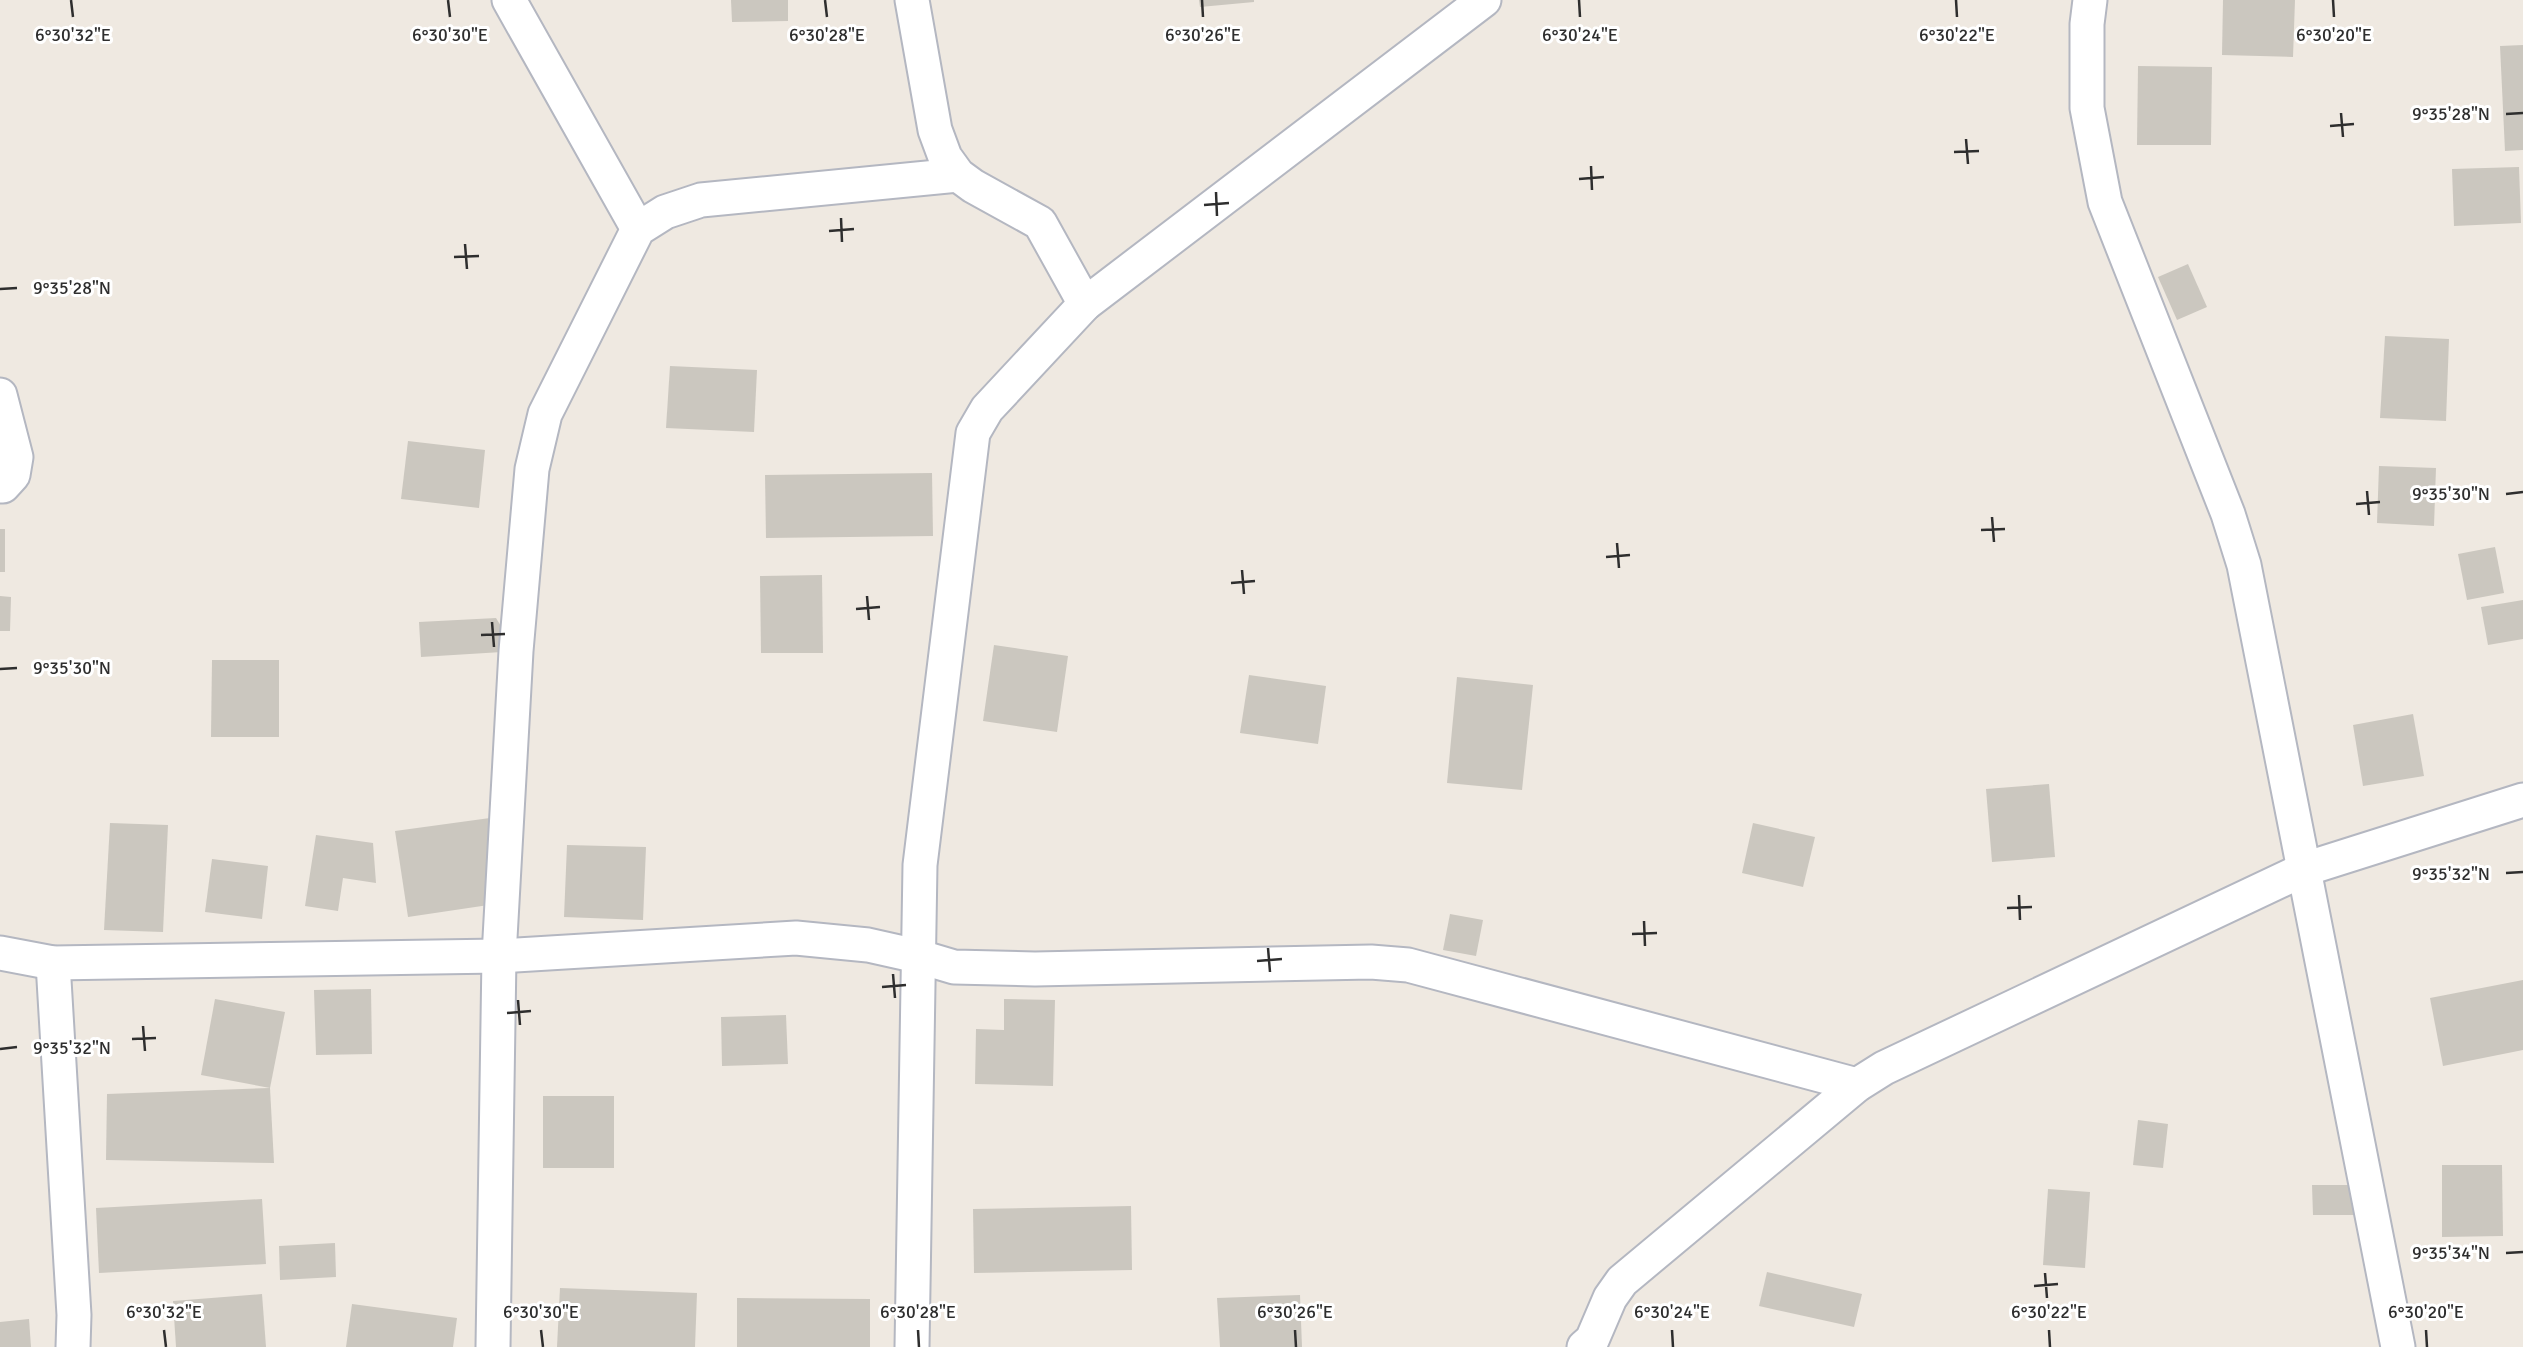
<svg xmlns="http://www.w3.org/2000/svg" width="2523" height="1347" viewBox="0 0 2523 1347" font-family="Signika,sans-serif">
<rect width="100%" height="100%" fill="#efe9e1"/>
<g fill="#cbc7bf">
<polygon points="731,0 788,0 788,21 732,22"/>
<polygon points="1199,0 1254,0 1254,2 1200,7"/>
<polygon points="2223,0 2295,0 2293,57 2222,55"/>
<polygon points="2523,45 2523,150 2505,151 2500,46"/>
<polygon points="2138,66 2212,67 2211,145 2137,145"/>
<polygon points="2519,167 2521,223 2454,226 2452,169"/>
<polygon points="2188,264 2207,307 2177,320 2158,277"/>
<polygon points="2385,336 2449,339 2446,421 2380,418"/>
<polygon points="670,366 757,370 754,432 666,428"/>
<polygon points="408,441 485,450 479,508 401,499"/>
<polygon points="2379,466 2436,468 2434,526 2377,523"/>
<polygon points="932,473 933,536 766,538 765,475"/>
<rect x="0" y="529" width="5" height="43"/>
<polygon points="2495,547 2504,593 2467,600 2458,554"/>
<polygon points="822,575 823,653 761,653 760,576"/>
<polygon points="0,596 11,597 10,631 0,631"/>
<polygon points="2523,600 2523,639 2488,645 2481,607"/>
<polygon points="496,618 516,651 421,657 419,622"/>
<polygon points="994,645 1068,656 1057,732 983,721"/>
<polygon points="212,660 279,660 279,737 211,737"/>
<polygon points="1249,675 1326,686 1318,744 1240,733"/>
<polygon points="1457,677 1533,685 1522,790 1447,783"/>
<polygon points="2413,714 2424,776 2363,786 2353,725"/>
<polygon points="2049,784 2055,857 1992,862 1986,789"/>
<polygon points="490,818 502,903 408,917 395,831"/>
<polygon points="110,823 168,825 163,932 104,930"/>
<polygon points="1753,823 1815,837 1803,887 1742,873"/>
<polygon points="316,835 373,843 376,883 343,878 338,911 305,906"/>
<polygon points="567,845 646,847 643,920 564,917"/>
<polygon points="212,859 268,866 262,919 205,912"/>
<polygon points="1450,914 1483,920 1476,956 1443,950"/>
<polygon points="2523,980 2523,1050 2443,1066 2430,998"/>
<polygon points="371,989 372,1054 316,1055 314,990"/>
<polygon points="215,999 285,1012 270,1088 201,1075"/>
<polygon points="1004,999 1055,1000 1053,1086 975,1084 976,1029 1004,1030"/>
<polygon points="786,1015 788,1064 722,1066 721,1017"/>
<polygon points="270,1088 274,1163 106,1160 107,1094"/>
<rect x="543" y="1096" width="71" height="72"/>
<polygon points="2138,1120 2168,1124 2163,1168 2133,1165"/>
<polygon points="2442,1165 2502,1165 2503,1236 2442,1237"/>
<polygon points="2312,1185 2361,1185 2361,1215 2313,1215"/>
<polygon points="2048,1189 2090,1192 2085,1268 2043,1265"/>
<polygon points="262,1199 266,1264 99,1273 96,1208"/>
<polygon points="1131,1206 1132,1270 974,1273 973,1209"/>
<polygon points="335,1243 336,1277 280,1280 279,1246"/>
<polygon points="1767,1272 1862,1294 1854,1327 1759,1306"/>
<polygon points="560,1288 697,1293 695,1347 557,1347"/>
<polygon points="262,1294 266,1347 176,1347 173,1301"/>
<polygon points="1300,1295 1302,1347 1220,1347 1217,1298"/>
<polygon points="737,1298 870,1299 870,1347 737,1347"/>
<polygon points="352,1304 457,1318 453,1347 346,1347"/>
<polygon points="29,1319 31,1347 0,1347 0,1322"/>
</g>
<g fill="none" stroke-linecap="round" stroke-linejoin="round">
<defs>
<g id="street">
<polyline points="509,0 638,229"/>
<polyline points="912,0 935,130 945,157 958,175 973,186 1040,223 1085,304"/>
<polyline points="2090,0 2087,24 2087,108 2105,202 2228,514 2244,565 2398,1347"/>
<polyline points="0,395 16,457 13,475 3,486 0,486"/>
<polyline points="0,953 53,963 499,956 796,938 868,945 917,956 954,967 1035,969 1371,962 1408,965 1857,1085"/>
<polyline points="53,963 74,1315 73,1347"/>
<polyline points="493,1347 499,956 516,651 532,469 545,414 638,229 665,212 701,200 958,175"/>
<polyline points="912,1347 920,865 973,433 987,409 1085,304 1484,0"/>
<polyline points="1584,1347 1592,1340 1610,1298 1622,1281 1857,1085 1884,1068 2305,869 2523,800"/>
</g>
</defs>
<use href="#street" stroke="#b4b7c1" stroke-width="37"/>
<use href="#street" stroke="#fff" stroke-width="33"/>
</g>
<path fill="none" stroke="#2e2e2e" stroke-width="2.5" d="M71 0 73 17M448 0 450 17M825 0 827 17M1202 0 1203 17M1579 0 1580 17M1956 0 1957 17M2333 0 2334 17M2341 113 2343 137M2506 114 2523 113M2330 126 2354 124M1966 139 1968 164M1954 152 1979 151M1591 166 1592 190M1579 179 1604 177M1216 192 1217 216M1204 205 1229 203M841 218 842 242M829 231 854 229M465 244 467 269M454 257 479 256M0 289 17 288M2367 491 2369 515M2506 494 2523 492M2356 504 2380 502M1992 517 1994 542M1981 530 2005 529M1617 543 1619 568M1606 557 1630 555M1242 570 1244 594M1231 583 1255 581M867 596 869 620M856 609 880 607M492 622 494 647M481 635 505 634M0 669 17 668M2506 873 2523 872M2019 895 2020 920M2007 908 2032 907M1644 921 1645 946M1632 934 1657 933M1268 948 1270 972M1257 961 1282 959M893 974 895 998M882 987 906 985M518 1000 520 1025M507 1013 531 1011M143 1026 145 1051M132 1039 156 1038M0 1049 17 1047M2506 1253 2523 1252M2045 1273 2047 1298M2034 1286 2058 1284M164 1330 166 1347M541 1330 543 1347M918 1330 919 1347M1295 1330 1296 1347M1672 1330 1673 1347M2049 1330 2050 1347M2426 1330 2427 1347"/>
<g font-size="18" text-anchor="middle" fill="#2e2e2e" stroke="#fff" stroke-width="6" stroke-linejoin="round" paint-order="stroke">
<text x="73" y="41">6°30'32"E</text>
<text x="450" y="41">6°30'30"E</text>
<text x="827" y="41">6°30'28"E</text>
<text x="1203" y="41">6°30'26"E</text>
<text x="1957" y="41">6°30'22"E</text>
<text x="1580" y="41">6°30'24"E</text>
<text x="2334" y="41">6°30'20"E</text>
<text x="2451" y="120">9°35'28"N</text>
<text x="72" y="294">9°35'28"N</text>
<text x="2451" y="500">9°35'30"N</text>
<text x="72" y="674">9°35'30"N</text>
<text x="2451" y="880">9°35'32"N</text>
<text x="72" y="1054">9°35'32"N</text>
<text x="2451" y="1259">9°35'34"N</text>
<text x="164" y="1318">6°30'32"E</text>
<text x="541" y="1318">6°30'30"E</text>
<text x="918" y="1318">6°30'28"E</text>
<text x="1295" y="1318">6°30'26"E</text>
<text x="1672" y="1318">6°30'24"E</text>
<text x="2049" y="1318">6°30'22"E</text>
<text x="2426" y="1318">6°30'20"E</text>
</g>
</svg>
